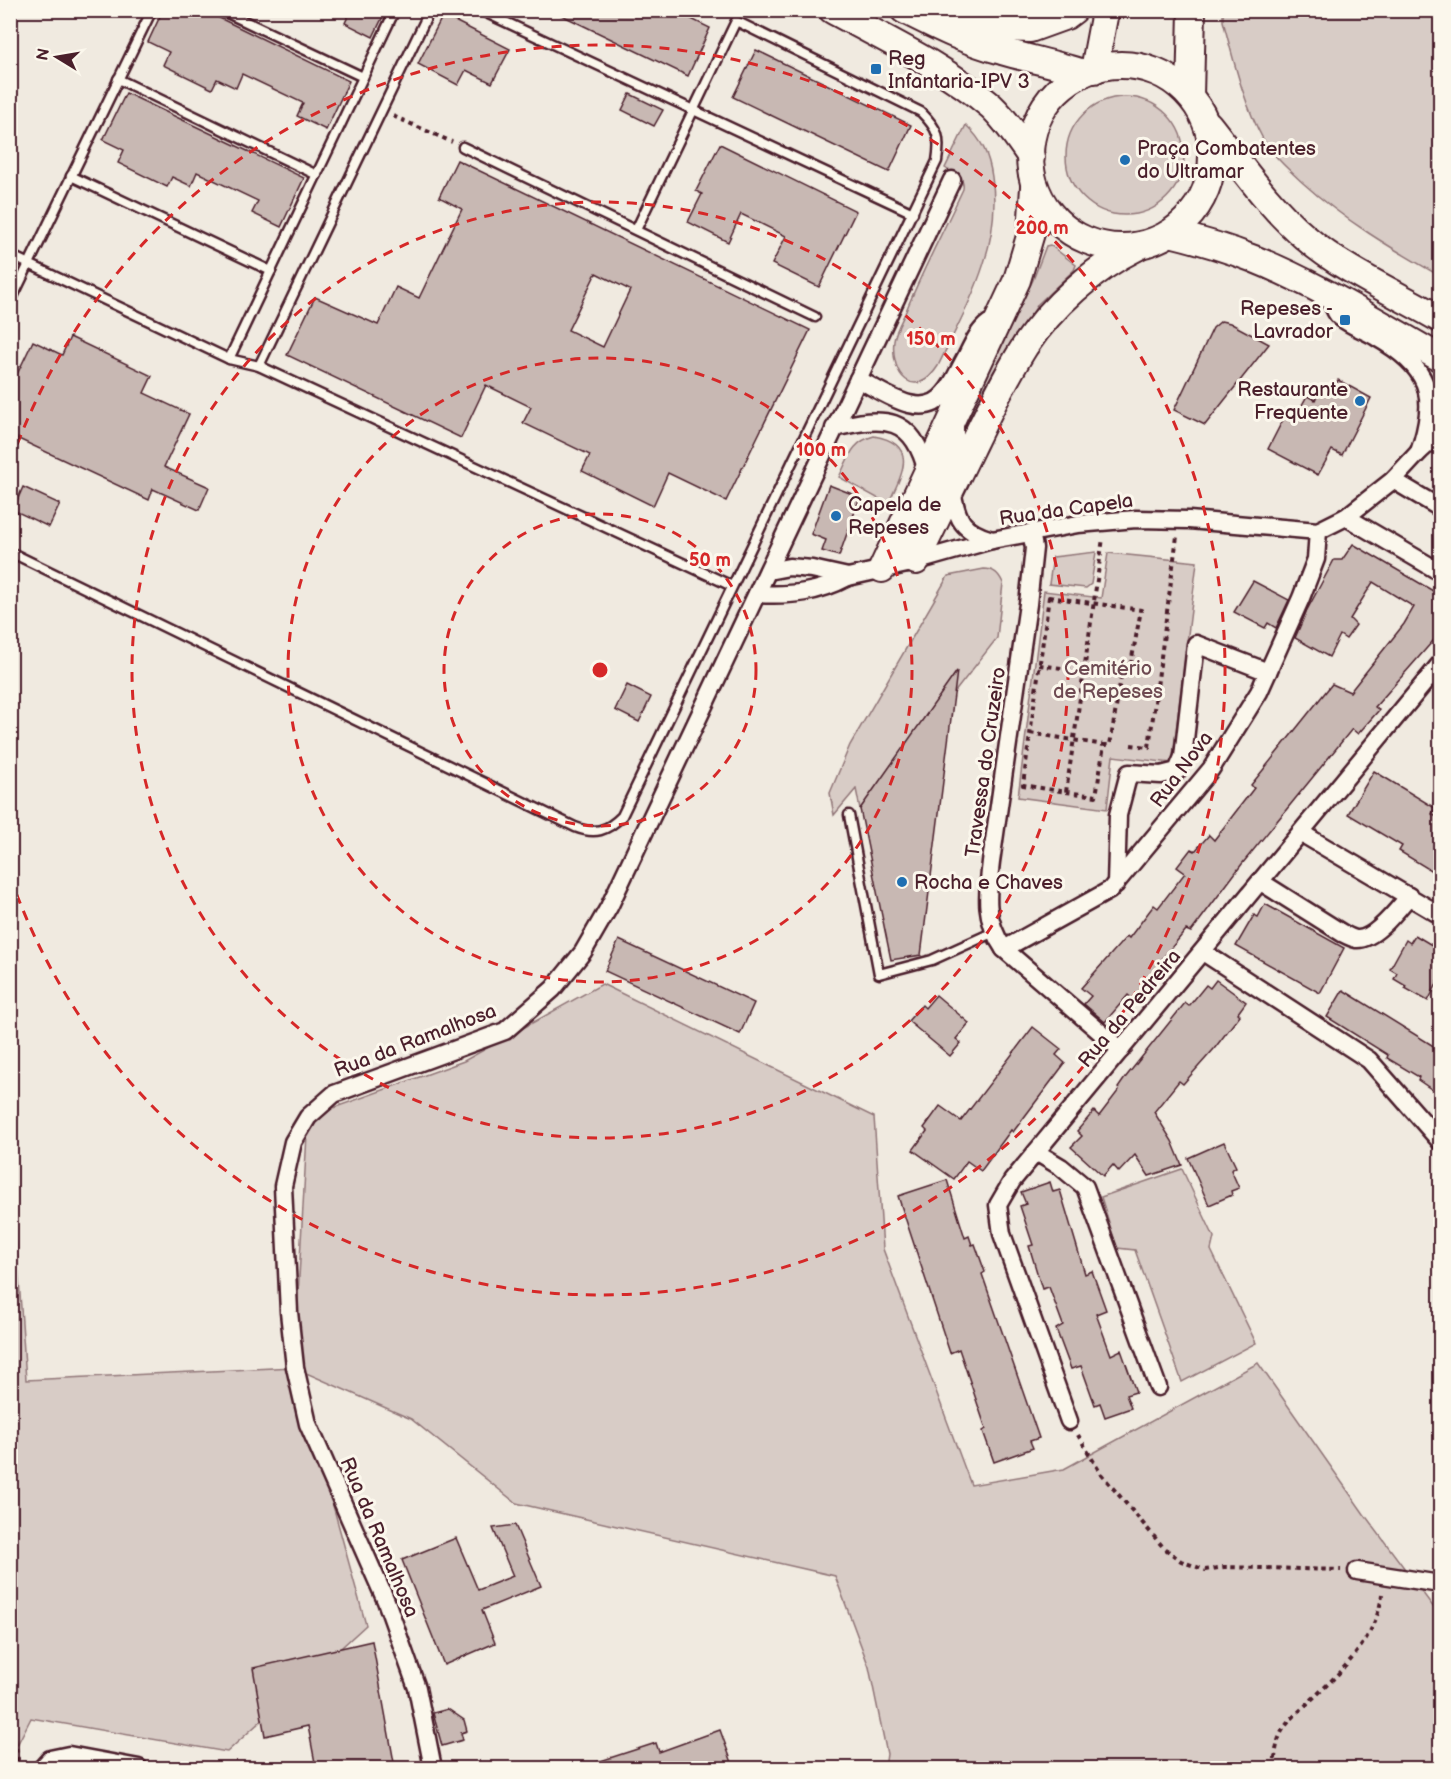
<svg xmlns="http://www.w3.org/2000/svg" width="1451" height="1779" viewBox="0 0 1451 1779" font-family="'Balsamiq Sans',sans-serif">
<rect width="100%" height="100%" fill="#f0eae0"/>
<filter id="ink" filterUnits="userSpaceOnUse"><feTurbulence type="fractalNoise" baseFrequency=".0167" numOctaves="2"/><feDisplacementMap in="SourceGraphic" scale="12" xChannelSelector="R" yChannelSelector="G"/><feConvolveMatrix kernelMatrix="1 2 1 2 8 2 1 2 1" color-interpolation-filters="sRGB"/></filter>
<g filter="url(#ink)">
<g fill="#d8ccc6" stroke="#917678" stroke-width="1.5">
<path d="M1223 11H1440V276C1391 248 1345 221 1303 183 1289 170 1273 156 1263 139 1243 102 1234 61 1223 21Z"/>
<circle cx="1125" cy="156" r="59"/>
<path d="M966 125C982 140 989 155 992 177 1003 246 967 306 938 366 915 402 890 375 894 341 895 331 902 320 906 311 923 269 944 230 963 189 965 177 954 174 945 168Z"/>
<polygon points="1050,245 1076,265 1074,270 1038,304 1005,357 966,432 966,417 1033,280 1046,246"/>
<path d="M874 436C920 444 902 475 888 504L839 477C849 458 851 442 874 436Z"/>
<polygon points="1096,552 1091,584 1086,588 1049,584 1053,557"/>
<polygon points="1108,553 1197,562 1172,763 1113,756 1107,809 1018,797 1044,591 1101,598"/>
<path d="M984 569C994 569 999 574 1003 583L997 638 954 693 956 673 860 809 856 789 834 815 830 793 850 745 948 576Z"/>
<polygon points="602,984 874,1117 883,1249 971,1485 1064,1469 1258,1363 1364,1514 1440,1616 1440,1768 885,1768 887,1754 869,1667 835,1576 516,1503 411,1419 295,1368 366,1625 227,1752 31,1718 11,1757 10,1150 26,1380 294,1367 308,1117 464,1061"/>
<polygon points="1182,1169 1214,1237 1211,1250 1256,1343 1182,1382 1135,1250 1117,1248 1101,1197"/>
</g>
<g fill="#c8b8b3" stroke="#4a1f2b" stroke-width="1.5" fill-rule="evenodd">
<polygon points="163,10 203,10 349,81 326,130 297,116 303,103 242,74 236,88 217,79 212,89 163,65 169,52 148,42"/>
<polygon points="351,10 386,10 373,37 345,23"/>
<polygon points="551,10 673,10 710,28 688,76"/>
<polygon points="443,15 510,49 492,83 466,70 458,85 418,64"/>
<polygon points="756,50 911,125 889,172 733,97"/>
<polygon points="126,93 304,178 281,227 252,213 258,201 197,172 191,186 172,177 167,187 118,163 124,150 103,140"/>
<polygon points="630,94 663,110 654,126 622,110"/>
<polygon points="720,144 856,211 819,287 772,264 786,236 741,214 728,242 688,222 702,194 696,191"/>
<path d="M457 160 810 330 726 501 668 473 653 506 582 471 590 455 523 423 531 407 486 385 461 438 287 355 315 297 378 325 396 287 419 298 462 209 439 197ZM596 273 630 290 603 347 568 330Z"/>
<polygon points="1221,321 1230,323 1269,344 1205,425 1174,410 1213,328"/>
<polygon points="70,337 152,376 144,393 189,414 164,467 209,487 199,510 153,489 149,500 10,435 10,389 33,341 62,355"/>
<polygon points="1338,380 1371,398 1342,455 1332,450 1318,475 1268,449 1289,408 1298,412 1307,396 1315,400 1321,388 1331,393"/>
<polygon points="829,485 860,497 839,556 822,551 826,540 811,534"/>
<polygon points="23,487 60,504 49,527 13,510"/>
<polygon points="1353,544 1440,595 1440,633 1375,707 1379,710 1358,734 1352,729 1339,745 1242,864 1191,932 1186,930 1172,947 1159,963 1163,966 1135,1001 1128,995 1105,1022 1084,1004 1091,996 1081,988 1127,936 1129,938 1154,905 1158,908 1185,873 1177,867 1191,849 1195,851 1209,835 1214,840 1254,788 1251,785 1332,684 1350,692 1404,624 1414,607 1373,582 1350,619 1356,625 1346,639 1340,635 1329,657 1295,638 1307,610 1334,560 1342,560"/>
<polygon points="1253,581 1289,600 1276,628 1268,623 1265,628 1234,612"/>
<polygon points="957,671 921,955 891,960 860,809"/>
<polygon points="627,685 651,697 639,722 615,710"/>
<polygon points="1374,771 1435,808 1432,814 1440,819 1440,876 1399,851 1402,846 1348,814"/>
<polygon points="1265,904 1344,948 1320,993 1236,946 1254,915 1258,917"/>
<polygon points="1415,935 1440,950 1440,978 1428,1001 1405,988 1406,986 1394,979 1397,973 1390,969 1406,940 1410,943"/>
<polygon points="619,940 754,1003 740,1034 605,971"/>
<polygon points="1216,980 1246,1002 1238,1013 1240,1015 1214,1049 1183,1084 1179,1081 1154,1112 1172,1141 1182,1165 1149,1176 1135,1155 1119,1172 1113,1165 1103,1176 1071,1147 1082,1136 1077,1131 1094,1111 1099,1116 1119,1090 1118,1088 1125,1078 1185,1003 1189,1006 1206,985 1210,988"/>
<polygon points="1343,990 1440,1050 1440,1095 1418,1080 1419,1077 1387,1058 1388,1055 1327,1017"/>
<polygon points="936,995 969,1023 956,1039 961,1043 950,1056 908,1021 922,1005 925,1008"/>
<polygon points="1033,1027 1061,1049 1056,1055 1065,1063 1013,1132 1011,1130 981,1171 967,1161 954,1179 913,1150 927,1131 924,1128 940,1106 961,1121"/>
<polygon points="1224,1142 1236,1167 1231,1170 1239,1188 1231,1191 1232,1195 1209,1205 1188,1158"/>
<polygon points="947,1180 965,1238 969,1236 972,1245 975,1244 985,1272 982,1274 1039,1438 1030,1441 1033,1448 994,1462 983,1431 986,1429 959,1349 950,1353 898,1196"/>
<polygon points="1050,1182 1053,1192 1060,1190 1085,1274 1092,1271 1106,1310 1096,1314 1111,1355 1121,1350 1136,1392 1126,1395 1131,1408 1105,1417 1100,1403 1095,1405 1081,1366 1071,1369 1056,1329 1063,1325 1049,1287 1042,1289 1029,1246 1033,1245 1020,1206 1026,1204 1021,1192"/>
<polygon points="515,1525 541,1586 482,1610 495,1643 444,1665 402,1560 456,1538 478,1590 513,1576 493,1528"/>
<polygon points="372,1641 395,1768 316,1768 308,1726 265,1736 253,1668"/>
<polygon points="448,1709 464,1720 467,1731 461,1733 463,1740 442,1746 433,1713"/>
<polygon points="720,1730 734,1768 588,1768 588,1765 656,1743 659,1752"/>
</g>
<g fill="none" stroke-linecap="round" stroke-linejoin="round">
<defs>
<g id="lane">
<polyline points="221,10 363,77"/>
<polyline points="480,10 913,213"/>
<polyline points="118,79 317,175"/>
<polyline points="463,147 815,317"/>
<polyline points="71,176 271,271"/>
<polyline points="10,255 229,359 259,366 732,586"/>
<polyline points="10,303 152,10"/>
<polyline points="229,359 395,10"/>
<polyline points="259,366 430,10"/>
<path d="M10 552 575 827C595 835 607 831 622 816L937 161C941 137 938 129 921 112L736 21 636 230"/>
<polyline points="849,815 879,974 932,960 994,932"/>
</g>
<g id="street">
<path d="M1329 295C1332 301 1334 312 1339 316 1347 324 1366 331 1376 337 1429 367 1439 394 1419 452"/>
<path d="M858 379C881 391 923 423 945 393 954 383 959 369 966 357 972 345 978 331 989 323"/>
<path d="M834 428C884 416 913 415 927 472"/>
<polyline points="1393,480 1440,508"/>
<path d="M952 490C957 520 962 531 992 540"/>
<polyline points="1346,517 1440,572"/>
<path d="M1031 532 1034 548 1028 604 991 862C987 895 984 920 1004 949L1121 1050"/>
<polyline points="907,564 905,551 955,444 955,420"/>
<polyline points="768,571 789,567 812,569 848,577 907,564 992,540 1078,524 1136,519 1189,520 1318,531 1346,517 1393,480 1419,452 1440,433"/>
<path d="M757 594C791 596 818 593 848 577"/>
<polyline points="1301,833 1440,915"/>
<path d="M1261 882 1342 933C1346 935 1351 938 1356 939 1374 941 1398 909 1409 896"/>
<polyline points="1116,884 1118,815 1129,773 1161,775 1177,771 1183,757 1196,644 1268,672"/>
<polyline points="1004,949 1110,890 1211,769 1259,692 1301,598 1316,559 1318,531"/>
<polyline points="1203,952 1369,1060 1440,1141"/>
<polyline points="1036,1152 1061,1167 1085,1187 1158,1387"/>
<polyline points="1069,1421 1002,1234 998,1205 1012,1181 1440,664"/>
<polyline points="1357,1571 1440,1584"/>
<polyline points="42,1768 50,1759 69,1755 139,1768"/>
<polyline points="433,1768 417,1688 386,1601 308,1424 295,1367 289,1312 283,1186 293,1142 308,1117 334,1094 505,1031 553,989 583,952 609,907 952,180"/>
</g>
<g id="primary">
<path d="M832 10C886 40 944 66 991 106 1007 121 1019 140 1031 157"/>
<path d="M904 10C936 26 967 42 1002 51 1029 59 1056 64 1083 73"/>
<polyline points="954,26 1030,29 1066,16 1074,10"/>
<circle cx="1121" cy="156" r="91"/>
<polyline points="1094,70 1104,17 1107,10"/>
<polyline points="1190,96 1192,10"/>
<path d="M1209 125C1240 164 1268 206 1306 238 1341 269 1399 295 1440 319"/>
<path d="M1170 233C1199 240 1226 248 1254 259 1319 285 1379 324 1440 358"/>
<path d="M916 561C934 524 952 487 970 450 987 415 1004 379 1025 346 1052 306 1094 268 1137 247"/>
<polyline points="882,569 1017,280 1031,233 1034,187"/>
</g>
</defs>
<use href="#lane" stroke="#4a1f2b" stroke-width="13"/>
<use href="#street" stroke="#4a1f2b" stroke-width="21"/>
<use href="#primary" stroke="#4a1f2b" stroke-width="30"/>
<g stroke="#4a1f2b" stroke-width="4" stroke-dasharray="4.5 4.5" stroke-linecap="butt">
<polyline points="393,116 452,142"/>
<polygon points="1049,597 1141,610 1129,674 1121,673 1121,676 1084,671 1066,792 1023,785"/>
<polyline points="1039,665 1084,671 1103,538"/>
<polyline points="1030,733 1104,745"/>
<polyline points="1131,745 1149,747 1177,536"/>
<polyline points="1066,792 1096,796 1104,745 1110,745 1121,677"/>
<polyline points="1078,1435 1101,1474 1163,1547 1181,1561 1205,1570 1224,1567 1341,1570"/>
<polyline points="10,1732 14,1736 18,1759 13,1768"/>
<path d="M1274 1768C1275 1757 1276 1743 1281 1733 1287 1721 1300 1711 1309 1702 1340 1673 1377 1639 1382 1594"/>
</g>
<use href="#lane" stroke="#fbf7ec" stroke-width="8"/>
<use href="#street" stroke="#fbf7ec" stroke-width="16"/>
<use href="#primary" stroke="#fbf7ec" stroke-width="26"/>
</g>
</g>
<g fill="none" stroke="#d62828" stroke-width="3" stroke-dasharray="10 8">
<circle cx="600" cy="670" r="156"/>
<circle cx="600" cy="670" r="312"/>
<circle cx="600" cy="670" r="468"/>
<path d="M11 461A625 625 0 1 1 11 879"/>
</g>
<g fill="#1f6fb2" stroke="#fbf7ec" stroke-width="2">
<rect x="870" y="63" width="12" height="12" rx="3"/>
<circle cx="1125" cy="160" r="6"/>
<rect x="1339" y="314" width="12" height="12" rx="3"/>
<circle cx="1360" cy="401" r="6"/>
<circle cx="836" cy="516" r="6"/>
<circle cx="902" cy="882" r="6"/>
</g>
<g text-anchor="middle" stroke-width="6" stroke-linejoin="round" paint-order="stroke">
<g font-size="20" fill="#4a1f2b" stroke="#fbf7ec" text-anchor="start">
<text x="888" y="65">Reg<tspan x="888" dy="23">Infantaria-IPV 3</tspan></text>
<text x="1137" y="155">Praça Combatentes<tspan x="1137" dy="23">do Ultramar</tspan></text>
<text x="1333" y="315" text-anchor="end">Repeses -<tspan x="1333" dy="23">Lavrador</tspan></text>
<text x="1348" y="396" text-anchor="end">Restaurante<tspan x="1348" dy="23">Frequente</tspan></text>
<text x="848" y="511">Capela de<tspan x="848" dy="23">Repeses</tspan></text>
<text x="914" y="889">Rocha e Chaves</text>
</g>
<g font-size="20" fill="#4a1f2b" stroke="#fbf7ec">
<text transform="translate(1066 509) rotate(-8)" y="7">Rua da Capela</text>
<text transform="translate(985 762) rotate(-82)" y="7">Travessa do Cruzeiro</text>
<text transform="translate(1181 769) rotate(-53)" y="7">Rua Nova</text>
<text transform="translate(1129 1008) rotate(-50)" y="7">Rua da Pedreira</text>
<text transform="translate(415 1040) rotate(-21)" y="7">Rua da Ramalhosa</text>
<text transform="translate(380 1537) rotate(67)" y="7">Rua da Ramalhosa</text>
</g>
<g font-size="20" fill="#6e4a52" stroke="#fbf7ec">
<text x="1108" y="675">Cemitério<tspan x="1108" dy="23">de Repeses</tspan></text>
</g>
</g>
<circle cx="600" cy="670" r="9" fill="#d62828" stroke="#fbf7ec" stroke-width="3"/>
<g font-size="18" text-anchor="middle" font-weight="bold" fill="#d62828" stroke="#fbf7ec" stroke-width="6" stroke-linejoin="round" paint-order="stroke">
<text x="1042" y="234">200 m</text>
<text x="931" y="345">150 m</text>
<text x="821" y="456">100 m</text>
<text x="710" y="566">50 m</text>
</g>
<rect width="1451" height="1779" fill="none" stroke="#fbf7ec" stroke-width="36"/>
<rect x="18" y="18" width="1415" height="1743" fill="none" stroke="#4a1f2b" stroke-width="2" filter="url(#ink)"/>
<g transform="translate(57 57) rotate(281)" stroke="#fbf7ec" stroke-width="4.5" paint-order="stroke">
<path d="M0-4.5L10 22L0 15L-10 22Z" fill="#4a1f2b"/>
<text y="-9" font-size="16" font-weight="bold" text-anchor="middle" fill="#4a1f2b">N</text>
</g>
</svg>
